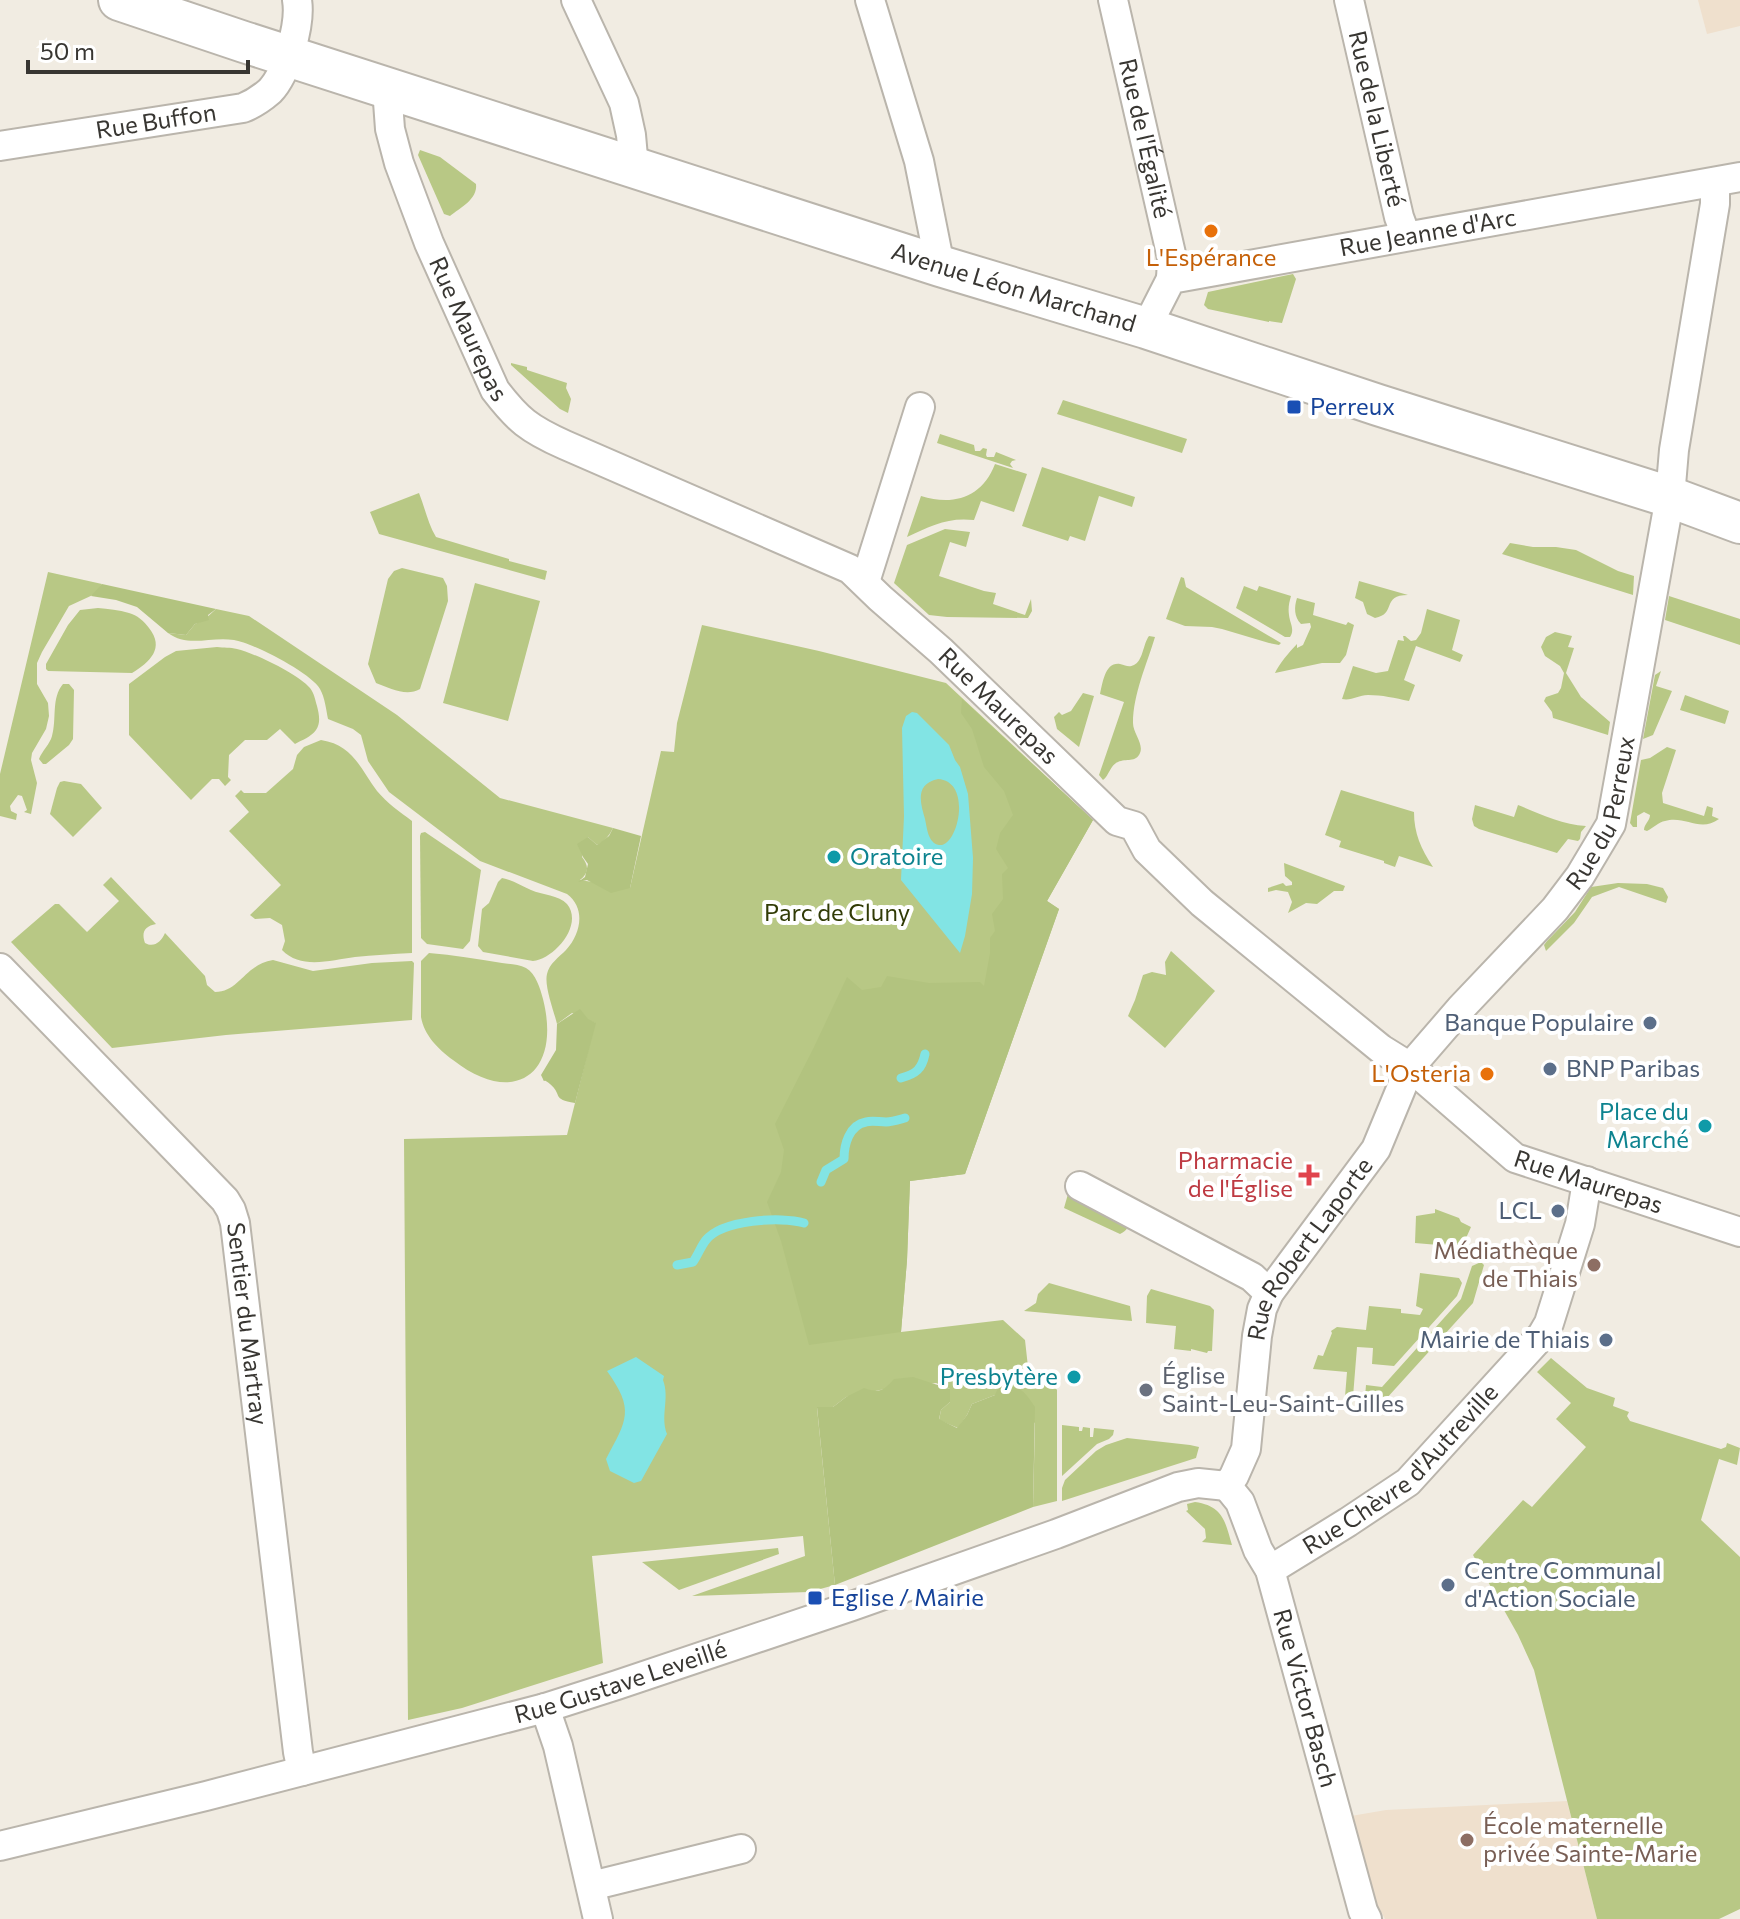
<svg xmlns="http://www.w3.org/2000/svg" width="1740" height="1919" viewBox="0 0 1740 1919" font-family="Commissioner,sans-serif">
<rect width="100%" height="100%" fill="#f1ece2"/>
<g fill="#efe0cd">
<polygon points="1698,0 1740,0 1740,26 1707,34"/>
<polygon points="1567,1801 1597,1919 1385,1919 1366,1883 1351,1816 1386,1810"/>
</g>
<g fill="#b8c885">
<path d="M420 150 440 157 476 184C478 199 460 208 450 216L444 214 418 155Z"/>
<polygon points="1293,274 1296,279 1282,323 1269,321 1269,322 1208,309 1204,305 1208,292"/>
<polygon points="511,363 527,367 527,370 567,383 566,388 571,399 568,413 560,409 511,365"/>
<polygon points="1063,400 1187,439 1182,453 1057,414"/>
<polygon points="940,434 974,445 975,451 980,451 983,448 987,449 986,455 987,457 994,457 996,452 1016,460 1012,461 1010,464 1013,468 937,443"/>
<path d="M995 464 1027 474 1014 512 981 501 974 520C947 517 931 526 907 537L921 496C953 506 982 498 995 464Z"/>
<polygon points="1042,467 1135,497 1132,507 1099,496 1085,541 1070,536 1068,541 1022,526"/>
<path d="M419 493C425 508 428 524 436 537L509 559V561L547 571 545 580 379 534 370 512Z"/>
<polygon points="945,529 970,532 966,547 950,542 939,576 984,591 996,593 993,604 1025,615 1031,599 1032,611 1028,618 947,617 929,615 894,583 907,545"/>
<polygon points="1510,543 1533,547 1556,547 1576,550 1618,571 1634,576 1633,595 1502,554"/>
<path d="M402 568 443 578 447 586 448 601 420 689C406 697 390 688 376 683L368 664 388 579 394 571Z"/>
<polygon points="48,572 102,584 95,594 69,606 42,652 37,663 37,684 48,703 49,716 46,729 32,753 31,760 37,783 31,814 24,812 27,810 22,796 18,795 10,806 11,811 17,814 16,820 0,816 0,774"/>
<polygon points="1181,577 1184,578 1186,587 1281,643 1279,645 1269,643 1222,629 1212,627 1185,626 1166,619"/>
<path d="M1359 581 1408 595C1381 595 1397 614 1375 618L1367 614 1363 602 1355 598Z"/>
<polygon points="475,583 540,601 508,721 443,703"/>
<path d="M1244 586 1257 591 1259 586 1291 596C1289 603 1288 608 1289 615 1290 624 1295 629 1290 637H1285L1236 608Z"/>
<polygon points="1669,596 1740,619 1740,645 1665,620"/>
<path d="M1297 598 1315 603 1313 615 1346 625 1348 622 1354 625 1346 655 1340 663H1322L1275 673C1279 664 1290 651 1297 644V648L1303 645 1311 627 1310 623 1301 624C1294 617 1294 607 1297 598Z"/>
<path d="M98 608C108 609 119 610 129 613 137 615 144 621 149 628 165 648 150 662 132 673L48 671 46 669V664L68 625 80 610Z"/>
<path d="M216 609 249 616 397 715 500 798 613 828C609 836 605 841 597 845L588 837 582 857C589 866 589 873 580 880L630 888 661 751 674 752 677 723 702 625 819 651 946 683 1093 820 1047 901 1059 909 965 1174 910 1181 907 1260 901 1332 1003 1320 1025 1340 1030 1385H1053L1057 1390V1501L1033 1507 1035 1423 995 1395 972 1404 967 1415 958 1428 939 1420 941 1410 950 1402V1389L936 1383 885 1389 846 1397 833 1407 817 1408 835 1585 809 1592 692 1596 805 1556 803 1536 592 1556 603 1663 462 1708 408 1720 404 1139 567 1135 595 1023 572 1013 557 1024C554 1011 544 986 547 974 549 964 559 957 566 950 581 934 586 908 567 894L480 861 389 792 368 761 361 735 353 729 328 719C326 709 325 698 320 689 311 673 253 643 234 640 211 636 188 648 168 633L186 635 195 624 204 620Z"/>
<path d="M1427 609 1460 620 1452 650 1463 655 1460 662 1416 646 1404 680 1415 685 1409 701C1395 698 1382 695 1368 695 1358 695 1352 701 1342 699L1353 666 1376 673 1388 671 1398 640 1404 641 1403 636H1405L1411 641 1416 640 1421 633Z"/>
<polygon points="1555,632 1572,636 1568,647 1574,648 1566,673 1581,697 1610,722 1608,735 1553,718 1552,712 1544,701 1546,697 1558,693 1561,688 1564,673 1560,666 1545,656 1541,647 1546,637"/>
<path d="M1149 636 1155 637C1147 664 1133 694 1133 723 1133 733 1144 744 1140 753 1136 763 1126 758 1118 762 1110 765 1109 776 1103 780L1099 775 1124 702 1100 694C1103 682 1105 662 1120 664 1126 665 1128 668 1134 665 1143 661 1143 644 1149 636Z"/>
<path d="M217 647C224 648 230 647 237 649 254 653 298 674 310 688 314 693 315 699 317 706 319 714 321 723 316 730 311 737 302 740 295 744L280 729 267 740H245L229 755 228 777 231 780 225 786 219 779H212L191 800 129 735V684L165 657 176 651Z"/>
<polygon points="1661,671 1656,686 1672,691 1653,735 1643,739 1655,675"/>
<path d="M63 684H69L74 690 73 739 69 745 46 764H43L39 759C42 751 50 744 52 736 57 719 51 698 63 684Z"/>
<polygon points="1083,693 1094,696 1079,747 1057,729 1054,717 1059,712 1062,715 1071,711"/>
<polygon points="1685,695 1729,711 1725,724 1680,710"/>
<path d="M321 740C353 745 360 768 377 791 387 803 400 812 412 821V953C393 954 373 955 355 957 331 960 301 970 282 950L285 941 282 925 270 918 255 919 250 915 281 885 229 831 249 812 235 796 241 790 244 793H266L293 769 297 755 304 747Z"/>
<path d="M1667 747 1676 750 1662 793 1663 803 1704 816 1707 806 1713 808 1712 816 1719 819C1700 833 1685 815 1665 821 1659 822 1653 828 1647 831L1644 830C1644 824 1650 821 1650 815L1644 812 1637 816V827H1633L1630 823 1641 760 1650 758Z"/>
<polygon points="64,781 81,784 102,808 73,837 50,814 57,788 60,782"/>
<path d="M1341 790 1414 812C1414 833 1421 849 1433 867L1399 856 1395 867 1384 863V861L1339 847 1341 841 1325 835Z"/>
<path d="M1475 805 1514 817 1518 805C1538 813 1562 825 1586 826L1581 832 1580 839 1578 841 1568 839 1557 853 1479 829 1474 826 1472 819Z"/>
<polygon points="425,832 481,870 470,941 463,949 427,944 421,938 420,836 421,833"/>
<polygon points="1284,863 1345,886 1343,891 1334,891 1317,904 1306,903 1288,913 1292,902 1288,892 1276,890 1268,892 1268,888 1283,883 1286,886 1292,885 1292,882 1285,876"/>
<path d="M111 877 156 924C145 926 141 932 145 943 154 948 161 942 165 933L205 976 207 985 215 992C240 992 244 965 273 960L313 971 372 963 412 961 414 963 412 1020 226 1035 112 1048 11 942 55 904H59L87 932 119 901 103 885Z"/>
<path d="M502 878C513 880 521 886 531 890 542 895 559 895 567 904 584 925 554 959 533 961L483 952 478 946 482 909 489 903 498 882Z"/>
<polygon points="1618,883 1647,884 1663,888 1668,897 1666,903 1619,887 1592,897 1574,923 1546,951 1544,945 1547,941 1575,912 1591,887"/>
<polygon points="1171,951 1215,991 1165,1048 1128,1016 1135,1000 1143,975 1152,972 1166,975 1165,962"/>
<path d="M429 953C453 955 477 959 502 963 509 964 519 964 526 968 536 974 540 988 543 999 562 1074 514 1108 453 1060 438 1049 424 1035 421 1017V961Z"/>
<path d="M1068 1194 1127 1219C1129 1227 1128 1230 1120 1234L1064 1208Z"/>
<polygon points="1435,1209 1459,1218 1461,1222 1471,1227 1462,1247 1415,1243 1416,1216 1435,1213"/>
<polygon points="1481,1262 1484,1265 1473,1303 1386,1399 1365,1397 1366,1385 1382,1387 1461,1299 1472,1266"/>
<polygon points="1420,1273 1459,1278 1462,1283 1457,1296 1394,1366 1372,1364 1373,1348 1357,1347 1352,1409 1344,1409 1347,1372 1313,1369 1318,1355 1323,1356 1332,1333 1331,1331 1337,1327 1366,1330 1369,1306 1401,1309 1401,1313 1420,1315 1423,1309 1416,1306"/>
<polygon points="1049,1283 1130,1306 1132,1321 1024,1311 1036,1303 1038,1294"/>
<polygon points="1151,1289 1210,1306 1214,1310 1212,1351 1208,1351 1207,1353 1191,1349 1191,1351 1174,1349 1176,1326 1146,1323 1147,1296"/>
<polygon points="1551,1358 1587,1388 1615,1398 1613,1406 1629,1412 1627,1416 1630,1421 1721,1449 1726,1447 1727,1443 1740,1448 1737,1465 1719,1459 1701,1520 1740,1557 1740,1909 1719,1919 1597,1919 1534,1670 1518,1635 1473,1555 1523,1500 1532,1507 1586,1447 1556,1419 1571,1403 1537,1372"/>
<polygon points="1062,1425 1079,1427 1079,1431 1082,1431 1083,1427 1090,1428 1090,1437 1093,1437 1094,1428 1114,1430 1113,1435 1109,1439 1097,1444 1062,1476"/>
<polygon points="1127,1438 1190,1445 1199,1447 1196,1458 1062,1501 1062,1488 1065,1480 1096,1451 1106,1445"/>
<path d="M1195 1502C1223 1506 1225 1521 1232 1545L1202 1542 1206 1538 1205 1529 1186 1511 1188 1510 1187 1504Z"/>
<polygon points="778,1548 779,1554 679,1590 642,1562"/>
</g>
<g fill="#b2c37f">
<polygon points="102,584 216,609 208,615 209,620 195,624 186,635 168,633 137,607 116,600 91,596"/>
<polygon points="962,699 1093,820 1047,901 1059,909 965,1174 910,1181 907,1260 901,1332 809,1345 781,1241 767,1202 781,1172 784,1150 775,1124 814,1047 847,977 862,990 881,987 887,976 929,983 980,982 984,986 990,953 990,938 995,931 992,914 1003,899 1002,874 1008,868 996,849 1000,833 1013,815 1004,791 984,767 972,729 961,713"/>
<polygon points="613,828 641,836 630,888 611,893 587,880 578,882 585,877 588,864 583,857 577,844 588,837 597,845 609,836"/>
<path d="M580 1009 588 1019 596 1023 575 1103C551 1099 563 1095 550 1084 540 1076 547 1087 541 1075L556 1050 557 1024Z"/>
<path d="M913 1377 950 1389V1402L941 1410 939 1419 957 1428 967 1415 972 1404 995 1395 999 1386C1020 1386 1023 1389 1035 1407L1033 1507 835 1585 817 1407H833L846 1397 864 1388C880 1394 884 1390 894 1379Z"/>
</g>
<g fill="#82e4e4" fill-rule="evenodd">
<path d="M912 712 917 713 949 745 955 760 960 767 968 794 973 858 972 894 965 936 960 953 901 880 904 816 902 728 906 716ZM938 779C973 781 958 848 939 845 928 843 927 828 925 819 920 802 915 784 938 779Z"/>
<path d="M636 1357 664 1376 663 1380C670 1398 660 1416 667 1434L641 1481 634 1483 610 1471 606 1459C627 1420 635 1410 607 1371Z"/>
</g>
<g fill="none" stroke-linecap="round" stroke-linejoin="round">
<g stroke="#82e4e4" stroke-width="9">
<path d="M901 1078C916 1074 922 1069 925 1054"/>
<path d="M821 1182 826 1170 844 1159C844 1145 849 1125 866 1122 872 1120 879 1122 886 1122 892 1122 898 1120 905 1118"/>
<path d="M677 1265 693 1262C698 1255 701 1246 706 1240 722 1220 781 1216 804 1223"/>
</g>
<defs>
<g id="minor">
<polyline points="576,0 624,103 631,135 634,168"/>
<polyline points="870,0 919,161 940,266"/>
<path id="s1" d="M1113 0 1172 258 1171 279"/>
<path id="s2" d="M1349 0 1399 217 1406 236"/>
<path id="s3" d="M387 88 390 129 399 163 429 243 495 390C518 420 529 429 565 445L850 569 880 598 941 651 1117 821 1134 826 1147 850 1202 903 1381 1049 1410 1067 1515 1158 1740 1232"/>
<path id="s4" d="M0 146 243 108C253 104 262 98 270 91 287 73 301 24 297 0"/>
<path id="s5" d="M1146 328 1171 279 1740 177"/>
<polyline points="865,582 920,407"/>
<path id="s6" d="M0 968 225 1200 231 1210 235 1223 298 1752 302 1771"/>
<polyline points="1080,1186 1252,1277 1269,1293"/>
<path id="s7" d="M1227 1486 1234 1476 1246 1449 1257 1336 1262 1309 1269 1293 1376 1149 1410 1067 1461 1008 1555 909 1580 876 1611 824 1670 497 1674 450 1715 204V182"/>
<path id="s8" d="M1227 1486 1240 1502 1258 1550 1270 1570 1363 1911 1367 1919"/>
<path id="s9" d="M1270 1570 1348 1522 1408 1482 1542 1335 1549 1323 1580 1224 1587 1181"/>
<polyline points="545,1708 558,1746 598,1919"/>
<path id="s10" d="M0 1846 206 1796 545 1708 617 1685 852 1606 1056 1534 1178 1487 1198 1483 1227 1486"/>
<polyline points="591,1886 741,1849"/>
</g>
<g id="secondary">
<path id="s11" d="M119 0 244 42 940 266 1146 328 1378 405 1670 497 1740 523"/>
</g>
</defs>
<use href="#minor" stroke="#bab5ac" stroke-width="32"/>
<use href="#secondary" stroke="#bab5ac" stroke-width="44"/>
<use href="#minor" stroke="#fff" stroke-width="28"/>
<use href="#secondary" stroke="#fff" stroke-width="40"/>
</g>
<g fill="#e8710a" stroke="#fff" stroke-width="3">
<circle cx="1211" cy="231" r="8"/>
<circle cx="1487" cy="1074" r="8"/>
</g>
<g fill="#1a4fb4" stroke="#fff" stroke-width="3">
<rect x="1286" y="399" width="16" height="16" rx="4"/>
<rect x="807" y="1590" width="16" height="16" rx="4"/>
</g>
<g fill="#0f9aa8" stroke="#fff" stroke-width="3">
<circle cx="834" cy="857" r="8"/>
<circle cx="1705" cy="1126" r="8"/>
<circle cx="1074" cy="1377" r="8"/>
</g>
<g fill="#5c6f8a" stroke="#fff" stroke-width="3">
<circle cx="1650" cy="1023" r="8"/>
<circle cx="1550" cy="1069" r="8"/>
<circle cx="1558" cy="1211" r="8"/>
<circle cx="1606" cy="1340" r="8"/>
<circle cx="1448" cy="1585" r="8"/>
</g>
<path fill="#e0444e" stroke="#fff" stroke-width="3" d="M1305 1163h8v8h8v8h-8v8h-8v-8h-8v-8h8z"/>
<g fill="#8d6e63" stroke="#fff" stroke-width="3">
<circle cx="1594" cy="1265" r="8"/>
<circle cx="1467" cy="1840" r="8"/>
</g>
<circle fill="#6b7280" stroke="#fff" stroke-width="3" cx="1146" cy="1390" r="8"/>
<g text-anchor="middle" stroke-width="8" stroke-linejoin="round" paint-order="stroke">
<g font-size="24" fill="#383632" stroke="#fff">
<text dy="8" stroke="none"><textPath href="#s2" startOffset="122">Rue de la Liberté</textPath></text>
<text dy="8" stroke="none"><textPath href="#s4" startOffset="158">Rue Buffon</textPath></text>
<text dy="8" stroke="none"><textPath href="#s1" startOffset="142">Rue de l'Égalité</textPath></text>
<text dy="8" stroke="none"><textPath href="#s5" startOffset="316">Rue Jeanne d'Arc</textPath></text>
<text dy="8" stroke="none"><textPath href="#s11" startOffset="940">Avenue Léon Marchand</textPath></text>
<text dy="8" stroke="none"><textPath href="#s3" startOffset="256">Rue Maurepas</textPath></text>
<text dy="8" stroke="none"><textPath href="#s3" startOffset="926">Rue Maurepas</textPath></text>
<text dy="8" stroke="none"><textPath href="#s7" startOffset="792">Rue du Perreux</textPath></text>
<text dy="8" stroke="none"><textPath href="#s3" startOffset="1694">Rue Maurepas</textPath></text>
<text dy="8" stroke="none"><textPath href="#s7" startOffset="258">Rue Robert Laporte</textPath></text>
<text dy="8" stroke="none"><textPath href="#s6" startOffset="450">Sentier du Martray</textPath></text>
<text dy="8" stroke="none"><textPath href="#s9" startOffset="166">Rue Chèvre d'Autreville</textPath></text>
<text dy="8" stroke="none"><textPath href="#s10" startOffset="642">Rue Gustave Leveillé</textPath></text>
<text dy="8" stroke="none"><textPath href="#s8" startOffset="228">Rue Victor Basch</textPath></text>
</g>
<g font-size="24" fill="#c56008" stroke="#fff">
<text x="1211" y="266">L'Espérance</text>
<text x="1471" y="1082" text-anchor="end">L'Osteria</text>
</g>
<g font-size="24" fill="#164399" stroke="#fff" text-anchor="start">
<text x="1310" y="415">Perreux</text>
<text x="831" y="1606">Eglise / Mairie</text>
</g>
<g font-size="24" fill="#0d838f" stroke="#fff" text-anchor="end">
<text x="850" y="865" text-anchor="start">Oratoire</text>
<text x="1689" y="1120">Place du<tspan x="1689" dy="28">Marché</tspan></text>
<text x="1058" y="1385">Presbytère</text>
</g>
<g font-size="24" fill="#313b06" stroke="#fff">
<text x="837" y="921">Parc de Cluny</text>
</g>
<g font-size="24" fill="#4e5e75" stroke="#fff" text-anchor="end">
<text x="1634" y="1031">Banque Populaire</text>
<text x="1566" y="1077" text-anchor="start">BNP Paribas</text>
<text x="1542" y="1219">LCL</text>
<text x="1590" y="1348">Mairie de Thiais</text>
<text x="1464" y="1579" text-anchor="start">Centre Communal<tspan x="1464" dy="28">d'Action Sociale</tspan></text>
</g>
<g font-size="24" fill="#be3a42" stroke="#fff" text-anchor="end">
<text x="1293" y="1169">Pharmacie<tspan x="1293" dy="28">de l'Église</tspan></text>
</g>
<g font-size="24" fill="#785e54" stroke="#fff" text-anchor="end">
<text x="1578" y="1259">Médiathèque<tspan x="1578" dy="28">de Thiais</tspan></text>
<text x="1483" y="1834" text-anchor="start">École maternelle<tspan x="1483" dy="28">privée Sainte-Marie</tspan></text>
</g>
<g font-size="24" fill="#5b616d" stroke="#fff" text-anchor="start">
<text x="1162" y="1384">Église<tspan x="1162" dy="28">Saint-Leu-Saint-Gilles</tspan></text>
</g>
</g>
<path d="M28 60v12h220v-12" fill="none" stroke="#383632" stroke-width="4"/>
<text x="40" y="60" font-size="24" fill="#383632" stroke="#ffffff" stroke-width="6" paint-order="stroke">50 m</text>
</svg>
